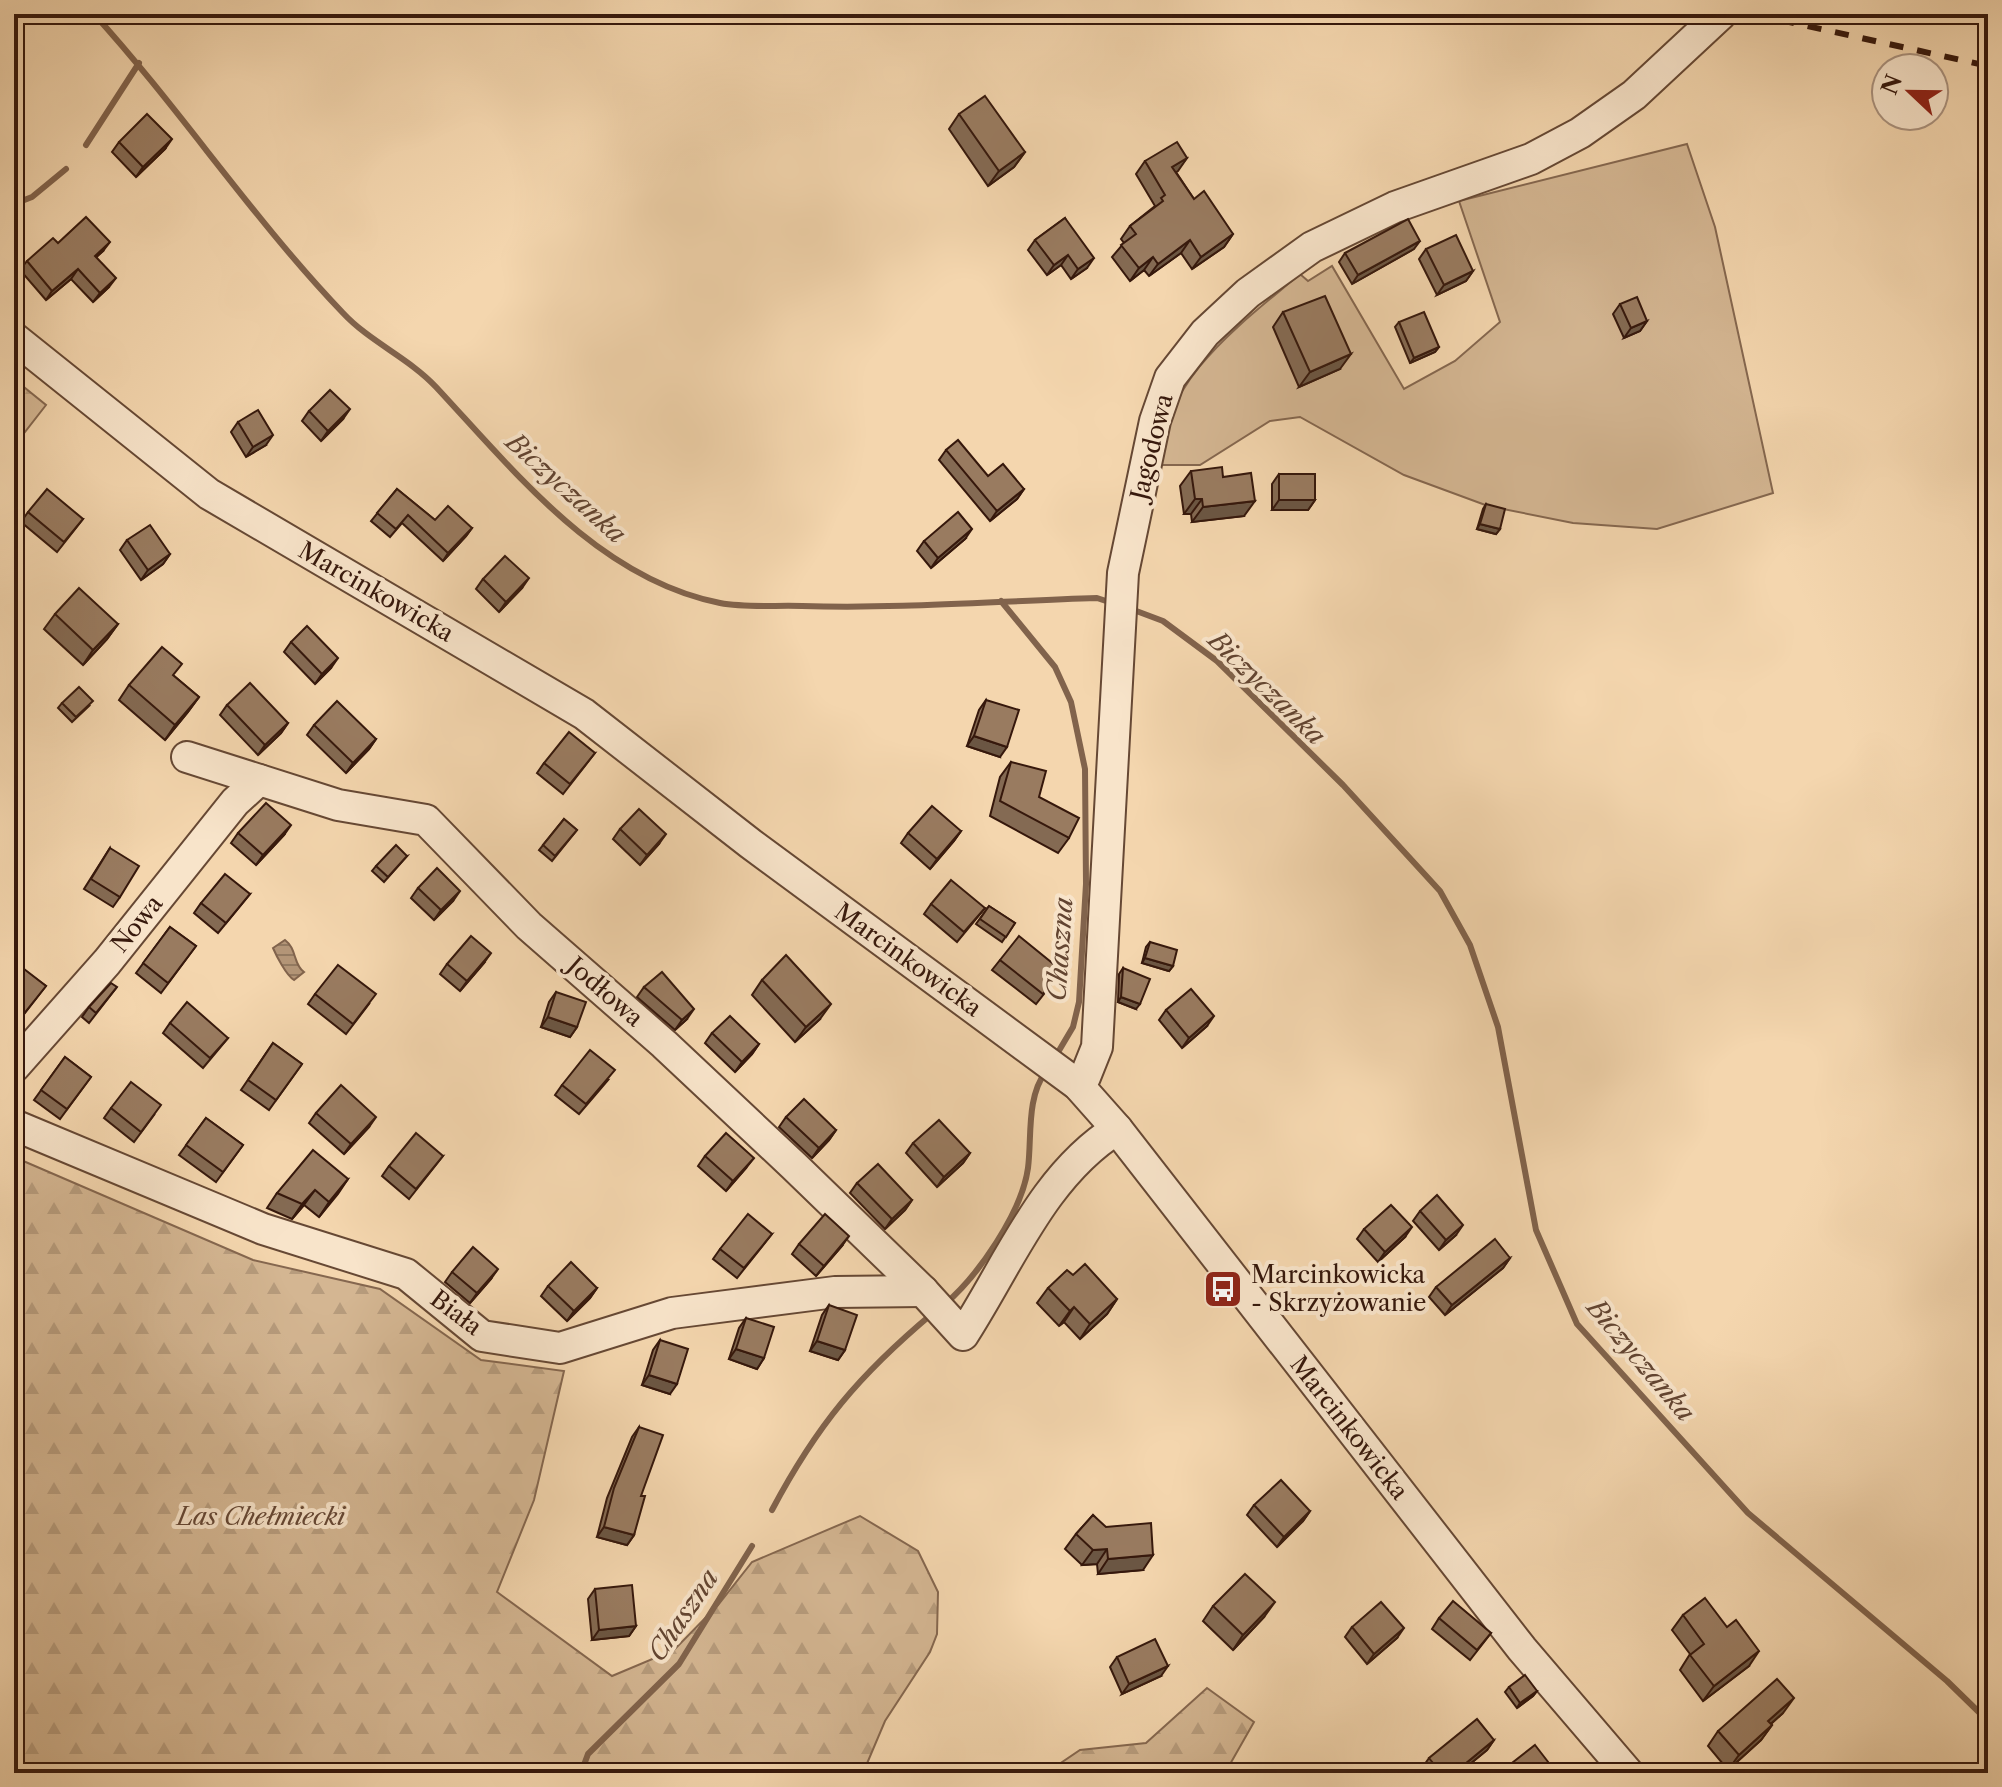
<svg xmlns="http://www.w3.org/2000/svg" width="2002" height="1787" viewBox="0 0 2002 1787" font-family="'Libre Caslon Text',serif">
<defs>
<pattern id="forest-firs" width="22" height="20" patternUnits="userSpaceOnUse" patternTransform="scale(2)"><rect width="22" height="20" fill="#d4b692"/><path d="M5 1l3.5 6h-7zM16 11l3.5 6h-7z" fill="#b79c7d"/></pattern>
<pattern id="water-rules" width="6" height="5" patternUnits="userSpaceOnUse" patternTransform="scale(2)"><rect width="6" height="5" fill="#b39577"/><path d="M0 2.5h6" fill="none" stroke="#927960"/></pattern>
</defs>
<rect width="100%" height="100%" fill="#f4d6ae"/>
<filter id="stains"><feTurbulence type="fractalNoise" baseFrequency=".0025" numOctaves="4"/><feColorMatrix values="0 0 0 0 .2 0 0 0 0 .09 0 0 0 0 .02 0 0 0 .5 -.17"/></filter>
<radialGradient id="worn" r=".72"><stop offset=".6" stop-color="#630" stop-opacity="0"/><stop offset="1" stop-color="#630" stop-opacity=".3"/></radialGradient>
<path fill="#d4b692" stroke="#85674f" stroke-width="2" d="M1687 144 1715 227 1773 493 1657 529 1573 523 1488 506 1404 475 1300 417 1270 421 1200 465H1160C1161 380 1241 324 1300 274L1308 281 1332 266 1404 389 1455 361 1500 322 1459 201Z"/>
<g fill="url(#forest-firs)" stroke="#85674f" stroke-width="2">
<polygon points="14,379 46,405 14,446"/>
<polygon points="14,1157 253,1260 380,1289 481,1360 564,1371 534,1500 497,1592 612,1676 674,1650 718,1605 752,1562 860,1516 918,1551 938,1592 937,1634 930,1652 885,1721 863,1773 14,1773"/>
<polygon points="1207,1688 1254,1722 1225,1773 1046,1773 1080,1750 1146,1743"/>
</g>
<path fill="url(#water-rules)" stroke="#81634c" stroke-width="2" d="M285 940C297 949 293 964 304 972L294 980C286 975 276 955 273 948Z"/>
<g fill="none" stroke-linecap="round" stroke-linejoin="round">
<g stroke="#81634c" stroke-width="6">
<path d="M94 14C181 110 253 219 343 313 370 342 409 358 436 387 516 473 599 579 720 603 746 608 776 605 802 606 900 609 998 601 1097 598L1112 603"/>
<polyline points="86,145 139,63"/>
<polyline points="14,204 32,197 66,169"/>
<polyline points="1001,601 1055,667 1071,702 1085,769 1086,884 1079,1002 1073,1027 1054,1059"/>
<polyline points="1131,609 1163,621 1217,661 1343,785 1440,891 1470,945 1498,1027 1536,1230 1577,1324 1748,1513 1947,1681 1988,1721"/>
<path d="M945 1304C978 1276 1022 1212 1028 1168 1032 1137 1026 1098 1046 1071"/>
<path d="M772 1510C817 1425 859 1375 933 1313"/>
<polyline points="581,1773 588,1754 679,1664 752,1546"/>
</g>
<defs>
<g id="minor">
<polyline points="14,338 209,494 584,714 751,844 1078,1085 1117,1129 1522,1649 1628,1773"/>
<path d="M187 757 338 805 426 820 529 926 664 1044 794 1166 923 1291 963 1335C1009 1264 1043 1175 1117 1129"/>
<polyline points="14,1067 107,962 235,802 259,780"/>
<polyline points="1078,1085 1085,1077 1097,1047 1123,573 1155,421 1170,378 1205,333 1248,293 1312,247 1395,207 1531,159 1580,133 1634,95 1721,14"/>
<polyline points="14,1125 263,1229 406,1274 482,1336 560,1348 672,1313 835,1292 923,1291"/>
</g>
</defs>
<use href="#minor" stroke="#664834" stroke-width="34"/>
<use href="#minor" stroke="#f8e4ca" stroke-width="30"/>
<polyline stroke="#36180c" stroke-width="6" stroke-dasharray="14 14" stroke-linecap="butt" points="1753,14 1988,66"/>
</g>
<g fill="#846a53" stroke="#36180c" stroke-width="2">
<polygon points="959,114 1025,152 1014,167 988,186 949,129"/>
<polygon points="119,142 165,149 136,177 112,152"/>
<polygon points="1187,158 1176,172 1194,199 1233,234 1224,247 1192,269 1181,253 1149,276 1144,270 1130,281 1112,257 1124,243 1121,239 1130,226 1155,206 1136,174 1145,161"/>
<polygon points="1065,218 1087,268 1071,279 1061,265 1047,275 1028,250 1035,240"/>
<polygon points="58,243 103,251 96,257 109,287 93,302 71,279 46,300 20,270 27,261"/>
<polygon points="1414,249 1352,284 1339,262 1345,253"/>
<polygon points="1426,249 1473,271 1466,281 1437,295 1419,259"/>
<polygon points="1620,304 1647,321 1640,331 1624,338 1613,314"/>
<polygon points="1283,312 1340,369 1299,387 1273,327"/>
<polygon points="1399,322 1439,347 1435,352 1410,363 1395,327"/>
<polygon points="309,411 343,419 321,441 302,421"/>
<polygon points="238,422 266,445 246,457 231,432"/>
<polygon points="946,450 988,476 1024,489 1017,499 990,521 939,460"/>
<polygon points="1191,471 1223,477 1244,516 1192,522 1191,514 1184,514 1180,486"/>
<polygon points="1279,474 1315,500 1308,510 1272,510 1272,484"/>
<polygon points="397,489 435,520 472,528 466,536 443,561 402,523 390,537 371,521"/>
<polygon points="1486,504 1500,529 1496,534 1477,529 1483,509"/>
<polygon points="28,512 83,519 57,552 21,522"/>
<polygon points="965,539 931,568 917,551 924,541"/>
<polygon points="127,540 170,554 163,564 141,580 120,550"/>
<polygon points="483,579 522,588 499,612 476,589"/>
<polygon points="55,614 118,624 107,639 83,665 44,629"/>
<polygon points="291,642 331,668 315,684 284,652"/>
<polygon points="174,676 199,697 188,712 165,740 119,700 129,685"/>
<polygon points="986,700 1000,757 967,746 979,710"/>
<polygon points="62,703 89,706 72,722 58,708"/>
<polygon points="227,705 288,723 281,733 258,755 220,715"/>
<polygon points="314,725 376,739 369,749 346,773 307,735"/>
<polygon points="595,753 563,794 537,773 544,763"/>
<polygon points="1011,762 1039,797 1069,838 1058,853 990,816 1000,777"/>
<polygon points="564,819 577,830 552,861 539,850"/>
<polygon points="620,829 659,844 640,865 613,839"/>
<polygon points="961,831 954,841 930,869 901,843 908,833"/>
<polygon points="238,833 284,835 256,865 231,843"/>
<polygon points="110,848 120,897 113,907 84,889"/>
<polygon points="407,856 384,882 372,871 376,866"/>
<polygon points="418,888 453,901 434,920 411,898"/>
<polygon points="250,894 218,933 194,913 201,903"/>
<polygon points="931,904 985,908 957,942 924,914"/>
<polygon points="989,906 1015,923 1002,942 976,924"/>
<polygon points="170,927 196,946 161,993 136,973"/>
<polygon points="1150,942 1173,966 1169,971 1142,963 1146,947"/>
<polygon points="1000,960 1062,971 1036,1004 992,970"/>
<polygon points="14,963 46,986 14,1027"/>
<polygon points="484,963 460,991 440,974 447,964"/>
<polygon points="1123,968 1136,1009 1118,1002 1119,974"/>
<polygon points="762,980 820,1019 795,1042 752,995"/>
<polygon points="117,987 89,1023 82,1017 89,1007"/>
<polygon points="644,987 687,1019 675,1030 637,997"/>
<polygon points="556,992 577,1027 570,1037 541,1027 549,1002"/>
<polygon points="315,994 369,1004 346,1034 308,1004"/>
<polygon points="1166,1010 1207,1026 1182,1048 1159,1020"/>
<polygon points="170,1023 228,1038 203,1068 163,1033"/>
<polygon points="712,1033 759,1044 752,1054 735,1072 705,1043"/>
<polygon points="273,1043 302,1064 269,1110 241,1090"/>
<polygon points="65,1057 91,1077 60,1119 34,1100"/>
<polygon points="608,1080 579,1114 555,1095 562,1085"/>
<polygon points="111,1108 154,1115 134,1142 104,1118"/>
<polygon points="316,1113 369,1127 344,1154 309,1123"/>
<polygon points="786,1117 836,1130 829,1140 812,1158 779,1127"/>
<polygon points="206,1118 243,1145 216,1182 179,1155"/>
<polygon points="913,1143 970,1153 963,1163 937,1187 906,1153"/>
<polygon points="443,1156 409,1199 382,1176 389,1166"/>
<polygon points="705,1156 746,1168 726,1191 698,1166"/>
<polygon points="348,1179 319,1217 304,1205 292,1219 267,1208 277,1193"/>
<polygon points="857,1183 912,1200 905,1210 885,1229 850,1193"/>
<polygon points="1420,1211 1456,1235 1439,1250 1413,1221"/>
<polygon points="1364,1229 1405,1237 1378,1262 1357,1239"/>
<polygon points="772,1234 737,1278 713,1259 720,1249"/>
<polygon points="799,1244 842,1246 816,1276 792,1254"/>
<polygon points="1510,1258 1503,1268 1445,1315 1429,1297 1436,1287"/>
<polygon points="452,1272 491,1279 470,1303 445,1282"/>
<polygon points="1073,1275 1117,1299 1107,1314 1080,1339 1064,1322 1059,1326 1037,1303 1048,1288"/>
<polygon points="548,1286 597,1288 590,1298 567,1321 541,1296"/>
<polygon points="829,1305 845,1350 838,1360 810,1351 822,1315"/>
<polygon points="746,1318 764,1358 757,1369 729,1359 739,1328"/>
<polygon points="660,1340 670,1394 642,1385 653,1350"/>
<polygon points="639,1427 641,1496 634,1535 627,1545 597,1537 607,1498 632,1437"/>
<polygon points="1254,1505 1310,1511 1303,1521 1277,1547 1247,1515"/>
<polygon points="1093,1515 1143,1570 1098,1574 1097,1564 1082,1565 1065,1549 1076,1534"/>
<polygon points="595,1589 636,1626 629,1636 592,1640 588,1599"/>
<polygon points="1213,1606 1264,1617 1233,1650 1203,1621"/>
<polygon points="1683,1615 1749,1666 1703,1701 1680,1670 1690,1654 1672,1630"/>
<polygon points="1439,1618 1491,1633 1470,1660 1432,1629"/>
<polygon points="1352,1627 1397,1638 1367,1664 1345,1637"/>
<polygon points="1117,1657 1161,1676 1122,1694 1110,1667"/>
<polygon points="1509,1687 1537,1691 1533,1696 1517,1708 1505,1692"/>
<polygon points="1783,1713 1771,1724 1772,1725 1761,1740 1728,1770 1708,1746 1718,1731"/>
<polygon points="1494,1740 1487,1750 1459,1773 1426,1773 1422,1768 1429,1758"/>
</g>
<g fill="#6b5643" stroke="#36180c" stroke-width="2">
<polygon points="172,139 165,149 136,177 143,167"/>
<polygon points="1025,152 1014,167 988,186 999,171"/>
<polygon points="1187,158 1178,171 1163,180 1172,167"/>
<polygon points="1233,234 1224,247 1192,269 1201,257"/>
<polygon points="1190,240 1181,253 1149,276 1158,264"/>
<polygon points="1420,241 1414,249 1352,284 1358,275"/>
<polygon points="110,242 103,251 88,265 95,256"/>
<polygon points="1068,255 1061,265 1047,275 1054,265"/>
<polygon points="1153,257 1144,270 1130,281 1139,268"/>
<polygon points="1094,258 1087,268 1071,279 1078,269"/>
<polygon points="78,269 71,279 46,300 52,291"/>
<polygon points="1473,271 1466,281 1437,295 1444,285"/>
<polygon points="116,278 109,287 93,302 100,293"/>
<polygon points="1647,321 1640,331 1624,338 1631,328"/>
<polygon points="1439,347 1435,352 1410,363 1414,358"/>
<polygon points="1351,354 1340,369 1299,387 1310,372"/>
<polygon points="350,409 343,419 321,441 328,431"/>
<polygon points="273,435 266,445 246,457 253,447"/>
<polygon points="1024,489 1017,499 990,521 997,511"/>
<polygon points="1195,499 1202,499 1191,514 1184,514"/>
<polygon points="1279,500 1315,500 1308,510 1272,510"/>
<polygon points="1255,501 1244,516 1192,522 1203,507"/>
<polygon points="1480,524 1500,529 1496,534 1477,529"/>
<polygon points="472,528 466,536 443,561 448,553"/>
<polygon points="972,529 965,539 931,568 938,558"/>
<polygon points="170,554 163,564 141,580 148,570"/>
<polygon points="529,578 522,588 499,612 506,602"/>
<polygon points="118,624 107,639 83,665 93,650"/>
<polygon points="338,658 331,668 315,684 322,674"/>
<polygon points="199,697 188,712 165,740 175,725"/>
<polygon points="288,723 281,733 258,755 265,745"/>
<polygon points="974,736 1007,747 1000,757 967,746"/>
<polygon points="376,739 369,749 346,773 353,763"/>
<polygon points="291,825 284,835 256,865 263,855"/>
<polygon points="961,831 954,841 930,869 937,859"/>
<polygon points="666,834 659,844 640,865 647,855"/>
<polygon points="460,891 453,901 434,920 441,910"/>
<polygon points="491,953 484,963 460,991 467,981"/>
<polygon points="1145,958 1173,966 1169,971 1142,963"/>
<polygon points="1121,997 1140,1004 1136,1009 1118,1002"/>
<polygon points="831,1004 820,1019 795,1042 806,1027"/>
<polygon points="694,1009 687,1019 675,1030 682,1020"/>
<polygon points="1214,1016 1207,1026 1182,1048 1189,1038"/>
<polygon points="548,1017 577,1027 570,1037 541,1027"/>
<polygon points="759,1044 752,1054 735,1072 742,1062"/>
<polygon points="376,1117 369,1127 344,1154 351,1144"/>
<polygon points="836,1130 829,1140 812,1158 819,1148"/>
<polygon points="970,1153 963,1163 937,1187 944,1177"/>
<polygon points="754,1158 746,1168 726,1191 733,1181"/>
<polygon points="348,1179 338,1194 319,1217 329,1202"/>
<polygon points="315,1190 304,1205 292,1219 302,1204"/>
<polygon points="912,1200 905,1210 885,1229 892,1219"/>
<polygon points="1463,1225 1456,1235 1439,1250 1446,1240"/>
<polygon points="1412,1227 1405,1237 1378,1262 1385,1252"/>
<polygon points="849,1236 842,1246 816,1276 824,1266"/>
<polygon points="1510,1258 1503,1268 1445,1315 1452,1305"/>
<polygon points="498,1269 491,1279 470,1303 477,1293"/>
<polygon points="597,1288 590,1298 567,1321 574,1311"/>
<polygon points="1117,1299 1107,1314 1080,1339 1090,1324"/>
<polygon points="1074,1307 1064,1322 1059,1326 1070,1311"/>
<polygon points="817,1341 845,1350 838,1360 810,1351"/>
<polygon points="736,1349 764,1358 757,1369 729,1359"/>
<polygon points="649,1375 677,1384 670,1394 642,1385"/>
<polygon points="1310,1511 1303,1521 1277,1547 1284,1537"/>
<polygon points="604,1527 634,1535 627,1545 597,1537"/>
<polygon points="1107,1549 1097,1564 1082,1565 1093,1550"/>
<polygon points="1153,1555 1143,1570 1098,1574 1108,1559"/>
<polygon points="1275,1602 1264,1617 1233,1650 1243,1635"/>
<polygon points="636,1626 629,1636 592,1640 599,1630"/>
<polygon points="1404,1628 1397,1638 1367,1664 1374,1654"/>
<polygon points="1759,1651 1749,1666 1703,1701 1714,1686"/>
<polygon points="1168,1666 1161,1676 1122,1694 1129,1684"/>
<polygon points="1537,1691 1533,1696 1517,1708 1520,1703"/>
<polygon points="1794,1698 1783,1713 1757,1736 1768,1721"/>
<polygon points="1772,1725 1761,1740 1728,1770 1739,1755"/>
<polygon points="1494,1740 1487,1750 1459,1773 1454,1773"/>
</g>
<g fill="#997b60" stroke="#36180c" stroke-width="2">
<polygon points="985,96 1025,152 999,171 959,114"/>
<polygon points="147,114 172,139 143,167 119,142"/>
<polygon points="1177,142 1187,158 1172,167 1194,199 1204,191 1233,234 1201,257 1190,240 1158,264 1153,257 1139,268 1121,245 1136,234 1130,226 1163,201 1161,198 1165,195 1145,161"/>
<polygon points="86,217 110,242 95,256 116,278 100,293 78,269 52,291 27,261 53,238 58,243"/>
<polygon points="1065,218 1094,258 1078,269 1068,255 1054,265 1035,240"/>
<polygon points="1408,219 1420,241 1358,275 1345,253"/>
<polygon points="1456,235 1473,271 1444,285 1426,249"/>
<polygon points="1325,296 1351,354 1310,372 1283,312"/>
<polygon points="1637,297 1647,321 1631,328 1620,304"/>
<polygon points="1424,312 1439,347 1414,358 1399,322"/>
<polygon points="330,390 350,409 328,431 309,411"/>
<polygon points="258,410 273,435 253,447 238,422"/>
<polygon points="958,440 988,476 1003,464 1024,489 997,511 946,450"/>
<polygon points="1222,467 1223,477 1251,473 1255,501 1203,507 1202,499 1195,499 1191,471"/>
<rect x="1279" y="474" width="36" height="26"/>
<polygon points="47,489 83,519 64,542 28,512"/>
<polygon points="397,489 435,520 448,506 472,528 448,553 408,515 396,529 377,513"/>
<polygon points="1486,504 1505,509 1500,529 1480,524"/>
<polygon points="958,512 972,529 938,558 924,541"/>
<polygon points="150,525 170,554 148,570 127,540"/>
<polygon points="505,556 529,578 506,602 483,579"/>
<polygon points="79,588 118,624 93,650 55,614"/>
<polygon points="307,626 338,658 322,674 291,642"/>
<polygon points="162,647 182,664 173,675 199,697 175,725 129,685"/>
<polygon points="250,683 288,723 265,745 227,705"/>
<polygon points="79,687 93,701 76,717 62,703"/>
<polygon points="986,700 1019,710 1007,747 974,736"/>
<polygon points="337,701 376,739 353,763 314,725"/>
<polygon points="569,732 595,753 570,784 544,763"/>
<polygon points="1011,762 1046,771 1039,797 1079,818 1069,838 1000,801"/>
<polygon points="266,803 291,825 263,855 238,833"/>
<polygon points="932,806 961,831 937,859 908,833"/>
<polygon points="639,809 666,834 647,855 620,829"/>
<polygon points="564,819 577,830 555,856 543,845"/>
<polygon points="396,845 407,856 388,877 376,866"/>
<polygon points="110,848 139,866 120,897 91,879"/>
<polygon points="437,868 460,891 441,910 418,888"/>
<polygon points="225,874 250,894 226,923 201,903"/>
<polygon points="951,880 985,908 964,932 931,904"/>
<polygon points="989,906 1015,923 1006,937 980,919"/>
<polygon points="170,927 196,946 168,983 143,963"/>
<polygon points="471,936 491,953 467,981 447,964"/>
<polygon points="1019,936 1062,971 1043,994 1000,960"/>
<polygon points="1150,942 1177,950 1173,966 1145,958"/>
<polygon points="786,955 831,1004 806,1027 762,980"/>
<polygon points="15,962 46,986 19,1020 14,1017"/>
<polygon points="338,965 376,994 353,1024 315,994"/>
<polygon points="1123,968 1150,979 1140,1004 1121,997"/>
<polygon points="662,972 694,1009 682,1020 644,987"/>
<polygon points="111,983 117,987 96,1013 89,1007"/>
<polygon points="1191,989 1214,1016 1189,1038 1166,1010"/>
<polygon points="556,992 586,1002 577,1027 548,1017"/>
<polygon points="187,1002 228,1038 210,1058 170,1023"/>
<polygon points="730,1016 759,1044 742,1062 712,1033"/>
<polygon points="273,1043 302,1064 276,1100 248,1080"/>
<polygon points="590,1050 615,1070 586,1104 562,1085"/>
<polygon points="65,1057 91,1077 67,1109 41,1090"/>
<polygon points="131,1082 161,1105 141,1132 111,1108"/>
<polygon points="341,1085 376,1117 351,1144 316,1113"/>
<polygon points="804,1099 836,1130 819,1148 786,1117"/>
<polygon points="206,1118 243,1145 223,1172 186,1145"/>
<polygon points="939,1120 970,1153 944,1177 913,1143"/>
<polygon points="416,1133 443,1156 416,1189 389,1166"/>
<polygon points="726,1133 754,1158 733,1181 705,1156"/>
<polygon points="313,1150 348,1179 329,1202 315,1190 302,1204 277,1193"/>
<polygon points="878,1164 912,1200 892,1219 857,1183"/>
<polygon points="1437,1195 1463,1225 1446,1240 1420,1211"/>
<polygon points="1391,1205 1412,1227 1385,1252 1364,1229"/>
<polygon points="748,1214 772,1234 744,1268 720,1249"/>
<polygon points="825,1214 849,1236 824,1266 799,1244"/>
<polygon points="1495,1239 1510,1258 1452,1305 1436,1287"/>
<polygon points="473,1247 498,1269 477,1293 452,1272"/>
<polygon points="571,1262 597,1288 574,1311 548,1286"/>
<polygon points="1085,1264 1117,1299 1090,1324 1074,1307 1070,1311 1048,1288 1067,1270 1073,1275"/>
<polygon points="829,1305 857,1315 845,1350 817,1341"/>
<polygon points="746,1318 774,1327 764,1358 736,1349"/>
<polygon points="660,1340 688,1349 677,1384 649,1375"/>
<polygon points="639,1427 663,1435 641,1496 645,1496 634,1535 604,1527 614,1488"/>
<polygon points="1281,1480 1310,1511 1284,1537 1254,1505"/>
<polygon points="1093,1515 1106,1527 1151,1523 1153,1555 1108,1559 1107,1549 1093,1550 1076,1534"/>
<polygon points="1245,1574 1275,1602 1243,1635 1213,1606"/>
<polygon points="632,1585 636,1626 599,1630 595,1589"/>
<polygon points="1705,1598 1727,1627 1736,1620 1759,1651 1714,1686 1690,1655 1704,1644 1683,1615"/>
<polygon points="1453,1601 1491,1633 1477,1650 1439,1618"/>
<polygon points="1381,1602 1404,1628 1374,1654 1352,1627"/>
<polygon points="1155,1639 1168,1666 1129,1684 1117,1657"/>
<polygon points="1525,1675 1537,1691 1520,1703 1509,1687"/>
<polygon points="1777,1679 1794,1698 1768,1721 1772,1725 1739,1755 1718,1731"/>
<polygon points="1477,1719 1494,1740 1454,1773 1441,1773 1429,1758"/>
<polygon points="1535,1745 1552,1767 1545,1773 1505,1773 1503,1770"/>
</g>
<defs>
<symbol id="bus-square" viewBox="-11 -11 22 22"><rect x="-9" y="-9" width="18" height="18" rx="4" fill="#8f2418" stroke="#f8e4ca"/><path d="M-5-6H5V4H4V6H2V4H-2V6H-4V4H-5ZM-3.5-4V0h7V-4ZM-3.5 1.2v1.5H-2V1.2ZM2 1.2v1.5H3.5V1.2Z" fill="#fff"/></symbol>
</defs>
<g fill-rule="evenodd">
<use href="#bus-square" x="1201" y="1267" width="44" height="44"/>
</g>
<g text-anchor="middle" stroke-width="8" stroke-linejoin="round" paint-order="stroke">
<g font-size="24" fill="#36180c" stroke="#f8e4ca">
<text transform="translate(1152 447) rotate(-76)" y="8">Jagodowa</text>
<text transform="translate(376 592) rotate(30)" y="8">Marcinkowicka</text>
<text transform="translate(137 924) rotate(-51)" y="8">Nowa</text>
<text transform="translate(908 960) rotate(36)" y="8">Marcinkowicka</text>
<text transform="translate(605 992) rotate(41)" y="8">Jodłowa</text>
<text transform="translate(456 1313) rotate(37)" y="8">Biała</text>
<text transform="translate(1349 1428) rotate(52)" y="8">Marcinkowicka</text>
</g>
<g font-size="24" fill="#36180c" stroke="#f8e4ca" text-anchor="start">
<text x="1251" y="1283">Marcinkowicka<tspan x="1251" dy="28">- Skrzyżowanie</tspan></text>
</g>
<g font-size="24" font-style="italic" fill="#654734" stroke="#f8e4ca">
<text x="261" y="1525">Las Chełmiecki</text>
</g>
<g font-size="26" font-style="italic" fill="#624431" stroke="#f8e4ca">
<text transform="translate(566 488) rotate(42)" y="9">Biczyczanka</text>
<text transform="translate(1267 688) rotate(44)" y="9">Biczyczanka</text>
<text transform="translate(1060 949) rotate(-86)" y="9">Chaszna</text>
<text transform="translate(1641 1360) rotate(50)" y="9">Biczyczanka</text>
<text transform="translate(683 1615) rotate(-56)" y="9">Chaszna</text>
</g>
</g>
<rect width="2002" height="1787" fill="none" stroke="#f4d6ae" stroke-width="48"/>
<rect x="16" y="16" width="1970" height="1755" fill="none" stroke="#36180c" stroke-width="4"/>
<rect x="24" y="24" width="1954" height="1739" fill="none" stroke="#36180c" stroke-width="2"/>
<g transform="translate(1910 92) rotate(292)"><circle r="38" fill="#f8e4ca" stroke="#aa927e" stroke-width="2"/>
<path d="M0-6L14 30L0 20L-14 30Z" fill="#8f2418"/>
<text y="-12" font-size="22" font-weight="bold" text-anchor="middle" fill="#36180c">N</text>
</g>
<rect width="100%" height="100%" filter="url(#stains)"/>
<rect width="100%" height="100%" fill="url(#worn)"/>
</svg>
